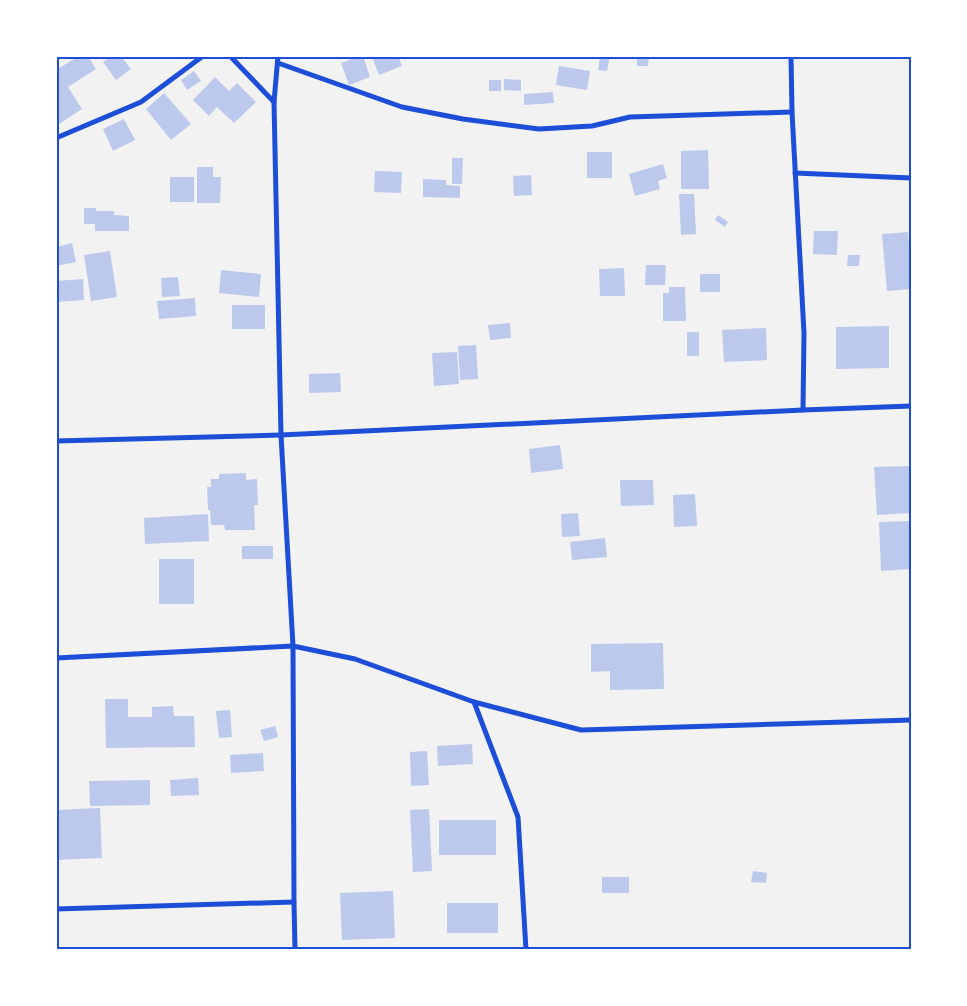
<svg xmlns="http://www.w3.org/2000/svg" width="967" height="1006" viewBox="0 0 967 1006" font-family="'Alegreya Sans',sans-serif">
<rect width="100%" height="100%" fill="#f2f2f2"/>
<g fill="#bdc9ec">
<polygon points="79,56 88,56 96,69 68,87 82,109 56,126 56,70"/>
<polygon points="112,56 121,56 131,69 116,80 103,62"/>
<polygon points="360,56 363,56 370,77 349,85 341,63"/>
<polygon points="375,56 398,56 402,66 379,75 372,57"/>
<polygon points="600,56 610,56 607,71 598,70"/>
<polygon points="637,56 649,56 648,66 637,66"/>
<polygon points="559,66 590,71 587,90 556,85"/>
<polygon points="194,71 201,81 187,90 181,80"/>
<polygon points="215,77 229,91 237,83 256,102 234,123 217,107 209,116 193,100"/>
<polygon points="504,79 521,80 521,91 504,90"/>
<rect x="489" y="80" width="12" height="11"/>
<polygon points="553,92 554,103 524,105 524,94"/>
<polygon points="164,93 191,124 171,140 146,109"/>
<polygon points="124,119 135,140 113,151 103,129"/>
<polygon points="708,150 709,189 681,189 681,151"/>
<rect x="587" y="152" width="25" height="26"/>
<polygon points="452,158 463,158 462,184 452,184"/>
<polygon points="663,164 667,178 658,181 660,189 635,196 629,174"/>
<polygon points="197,167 213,167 213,177 221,177 220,203 197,203"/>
<polygon points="375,171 402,172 401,193 374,192"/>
<polygon points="531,175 532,195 514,196 513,176"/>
<rect x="170" y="177" width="24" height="25"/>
<polygon points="423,179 446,180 446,185 460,186 460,198 423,197"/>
<polygon points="679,194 694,194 696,234 681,235"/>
<polygon points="84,208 96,208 96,211 114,211 114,215 129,216 129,231 95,231 95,224 84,224"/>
<polygon points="718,215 728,222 725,227 715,220"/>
<polygon points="814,231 838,231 837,255 813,254"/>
<polygon points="908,232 911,268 911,289 887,291 882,234"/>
<polygon points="72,243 76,262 56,266 56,247"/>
<polygon points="110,251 117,297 91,301 84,255"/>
<polygon points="848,255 860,255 859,266 847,266"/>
<polygon points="646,265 666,265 665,285 645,285"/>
<polygon points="624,268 625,296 600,296 599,269"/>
<polygon points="221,270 261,274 259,297 219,293"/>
<rect x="700" y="274" width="20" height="18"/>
<polygon points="178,277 180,296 162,297 161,278"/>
<polygon points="83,279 84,300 56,302 56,281"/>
<polygon points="669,287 685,287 686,321 663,321 663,293 669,293"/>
<polygon points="195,298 196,316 159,319 157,301"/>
<rect x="232" y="305" width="33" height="24"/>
<polygon points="510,323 511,338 490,340 488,325"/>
<polygon points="889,326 889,368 836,369 836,327"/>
<polygon points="766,328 767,360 724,362 722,330"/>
<rect x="687" y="332" width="12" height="24"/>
<polygon points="476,345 478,379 460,380 458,346"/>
<polygon points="457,352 459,384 434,386 432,353"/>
<polygon points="340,373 341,392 309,393 309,374"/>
<polygon points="560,445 563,469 531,473 529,449"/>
<polygon points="910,466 911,513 877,515 874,467"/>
<polygon points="246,473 246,480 257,479 258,505 254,505 255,530 225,530 224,525 211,525 210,510 208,510 207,487 211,487 211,479 219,479 219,474"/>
<polygon points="620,480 653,480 654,505 621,506"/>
<polygon points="695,494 697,526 674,527 673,495"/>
<polygon points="578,513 580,536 562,537 561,514"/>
<polygon points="208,514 209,541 145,544 144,518"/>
<polygon points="911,521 911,569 881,571 879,522"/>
<polygon points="605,538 607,557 572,560 570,542"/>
<rect x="242" y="546" width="31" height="13"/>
<rect x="159" y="559" width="35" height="45"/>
<polygon points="663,643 664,689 610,690 610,671 591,672 591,644"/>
<polygon points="105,699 128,699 128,717 152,717 152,707 173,706 174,716 194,716 195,747 106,748"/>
<polygon points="230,710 232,737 219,738 216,711"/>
<polygon points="275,726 278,737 264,741 260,730"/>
<polygon points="472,744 473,764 438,766 437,746"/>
<polygon points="427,751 429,785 411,786 410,752"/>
<polygon points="263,753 264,771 231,773 230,755"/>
<polygon points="198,778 199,795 171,796 170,780"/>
<polygon points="150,780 150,805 90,806 89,781"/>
<polygon points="100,808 102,858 56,860 56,810"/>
<polygon points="429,809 432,871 413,872 410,810"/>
<rect x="439" y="820" width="57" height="35"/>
<polygon points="753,871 767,873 766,883 751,882"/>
<rect x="602" y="877" width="27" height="16"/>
<polygon points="393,891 395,938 342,940 340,893"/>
<rect x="447" y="903" width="51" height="30"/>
</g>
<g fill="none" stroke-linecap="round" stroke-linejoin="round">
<g stroke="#1d4ed8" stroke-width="5">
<polyline points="230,56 274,102"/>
<polyline points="278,56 274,102 281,435 293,646 294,902 295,950"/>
<polyline points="791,56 792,112 804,333 803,410"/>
<polyline points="278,63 402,107 463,119 539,129 592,126 630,117 792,112"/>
<polyline points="56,138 141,102 203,56"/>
<polyline points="795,173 911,178"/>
<polyline points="56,441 281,435 803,410 911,406"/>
<polyline points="56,658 293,646 355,659 474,702 581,730 911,720"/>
<polyline points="474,702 518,817 526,950"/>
<polyline points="56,909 294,902"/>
</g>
</g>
<rect width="967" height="1006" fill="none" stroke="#ffffff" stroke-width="115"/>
<rect x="58" y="58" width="852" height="890" fill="none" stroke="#1d4ed8" stroke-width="2"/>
</svg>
